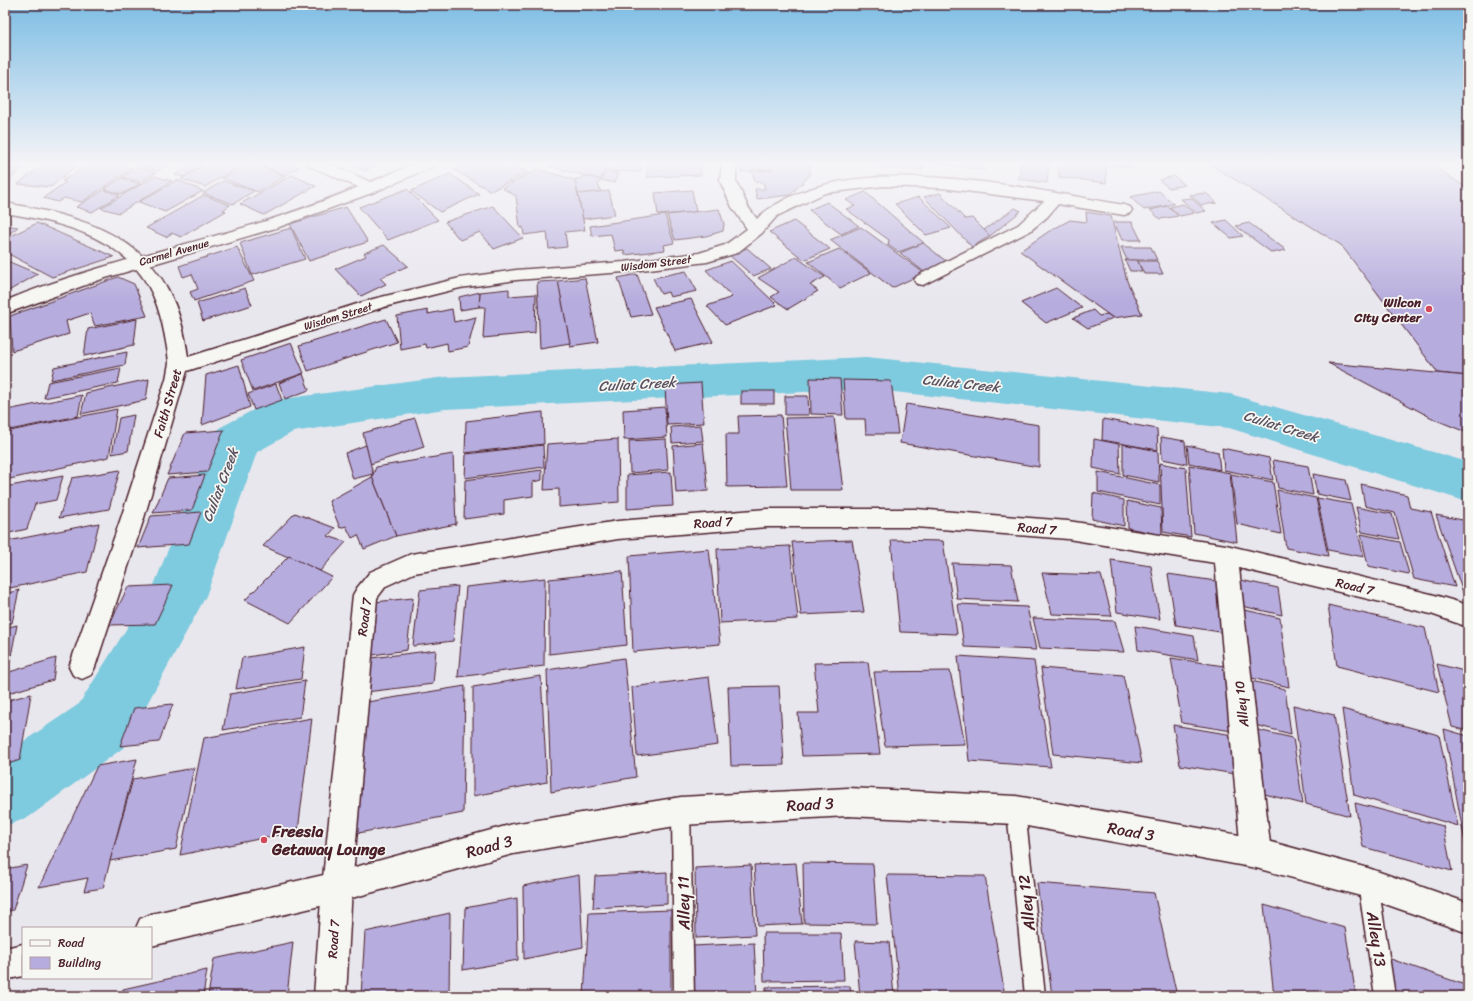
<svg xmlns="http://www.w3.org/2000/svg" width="1473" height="1001" viewBox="0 0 1473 1001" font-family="Sriracha,sans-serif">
<rect width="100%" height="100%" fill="#e9e7ee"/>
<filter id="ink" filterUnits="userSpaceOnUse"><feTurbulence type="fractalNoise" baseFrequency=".025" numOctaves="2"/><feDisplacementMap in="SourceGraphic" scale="8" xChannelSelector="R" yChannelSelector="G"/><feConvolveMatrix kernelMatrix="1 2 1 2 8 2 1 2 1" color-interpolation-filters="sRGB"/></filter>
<g filter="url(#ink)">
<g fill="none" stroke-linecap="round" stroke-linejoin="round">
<polygon fill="#7ecade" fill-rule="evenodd" points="866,357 1230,394 1468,462 1468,502 1229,428 866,389 445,409 293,432 257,452 206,596 123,748 29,817 5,826 5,754 79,704 154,585 211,441 219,428 265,404 282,399 445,377"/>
</g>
<g fill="#b6acdd" stroke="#4a1f2b">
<polygon points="5,163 27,163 5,184"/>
<polygon points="45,163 78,164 51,187 18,184"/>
<polygon points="91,163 111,163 133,168 82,202 64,198 58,202 43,198 66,182 62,181"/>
<polygon points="146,163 170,163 158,171 141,166"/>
<polygon points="194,163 206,163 184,177 175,175"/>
<polygon points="207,163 244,163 205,187 181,179"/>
<polygon points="249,163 251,163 285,176 258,192 222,178"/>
<polygon points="255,163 289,163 299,167 285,175"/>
<polygon points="351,163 380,163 365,171"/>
<polygon points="469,163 510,163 527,172 491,191 454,170"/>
<polygon points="552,163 590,163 606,168 601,180 549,166"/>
<polygon points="612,163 643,163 640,172 609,171"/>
<polygon points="648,163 700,163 701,175 647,177"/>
<polygon points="739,163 752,163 754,171 741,172"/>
<polygon points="754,163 769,163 771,169 756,170"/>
<polygon points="771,163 810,164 810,175 790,195 757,199 755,189 765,189 763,182 755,182 752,171 773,170"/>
<polygon points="881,163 922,163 923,170 881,168"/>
<polygon points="937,163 984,163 984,170"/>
<polygon points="1021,163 1049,163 1047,183 1019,179"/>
<polygon points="1059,163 1106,165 1106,183 1059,177"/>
<polygon points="1108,163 1133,163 1132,168 1108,164"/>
<polygon points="1208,163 1430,163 1468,189 1468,376 1438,373 1341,245"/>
<polygon points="138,167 156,173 140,182 122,177"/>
<polygon points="537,169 575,180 585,230 565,232 567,247 549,249 547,232 524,235 523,227 520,228 516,196 502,188"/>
<polygon points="605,171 618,173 614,183 601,180"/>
<polygon points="450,174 479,194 440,212 411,191"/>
<polygon points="292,175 316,186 264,215 240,204"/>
<polygon points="155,176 172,181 119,213 101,208"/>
<polygon points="585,176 601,180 598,184 601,192 578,194 575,180"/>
<polygon points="1174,176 1185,185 1169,188 1159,180"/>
<polygon points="122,178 140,184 122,194 104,189"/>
<polygon points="177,180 203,191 165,212 139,202"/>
<polygon points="223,181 254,191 233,204 203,193"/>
<polygon points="407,189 438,220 388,240 359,207"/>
<polygon points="104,190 120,195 92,212 76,207"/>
<polygon points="692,190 696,212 658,215 655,193"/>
<polygon points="609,191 615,215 583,219 578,194"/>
<polygon points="1159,191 1174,204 1144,210 1130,197"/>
<polygon points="865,192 924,243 898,252 888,245 889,240 846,209 855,206 846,200"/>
<polygon points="940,193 965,219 972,218 990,236 972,247 924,197"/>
<polygon points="1206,193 1217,203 1201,205 1190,195"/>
<polygon points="204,195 230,205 223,210 226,211 181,237 172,233 166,237 146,228"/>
<polygon points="919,197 951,228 926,235 895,204"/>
<polygon points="1191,198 1206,211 1196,213 1181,199"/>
<polygon points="827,202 859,226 841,234 809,210"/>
<polygon points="1183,204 1194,213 1180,216 1170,207"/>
<polygon points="493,206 523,238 494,249 480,232 460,240 445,222"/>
<polygon points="1168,206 1178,216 1160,219 1150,210"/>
<polygon points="346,207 368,242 309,261 290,224"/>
<polygon points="1015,208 1021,211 990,236 984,230"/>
<polygon points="719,209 724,224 723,231 706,236 675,240 667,215"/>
<polygon points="1086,212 1111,216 1127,281 1142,314 1113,318 1020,251 1048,232 1070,220 1087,222"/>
<polygon points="665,215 674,243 664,245 665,250 625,255 624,250 615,251 611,234 592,236 590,226"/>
<polygon points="1226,220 1243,236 1231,238 1213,223"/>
<polygon points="794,221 830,249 804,260 769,232"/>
<polygon points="1114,222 1132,222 1141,240 1122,240"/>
<polygon points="37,223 114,257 52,277 5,252 5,239"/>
<polygon points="1249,223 1286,250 1272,253 1236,226"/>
<polygon points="5,225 18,227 5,237"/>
<polygon points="861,227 924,273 892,288 830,240"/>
<polygon points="291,228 305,259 252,275 240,243"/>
<polygon points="923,243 951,265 928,275 900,253"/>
<polygon points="384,245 408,266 380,278 386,284 361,296 335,269 366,256 364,253"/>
<polygon points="237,247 254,281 194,301 190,292 198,289 192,274 183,277 179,266"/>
<polygon points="1121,247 1151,247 1157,260 1127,260"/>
<polygon points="747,248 771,269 753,276 729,255"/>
<polygon points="839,249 871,273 840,288 808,262"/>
<polygon points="796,257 825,277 810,285 818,291 788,309 771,297 779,292 758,278"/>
<polygon points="5,260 38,274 5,293"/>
<polygon points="1125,260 1137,260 1142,271 1130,271"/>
<polygon points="731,261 777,305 725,325 707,306 732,297 706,270"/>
<polygon points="1138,261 1157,261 1163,274 1144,274"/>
<polygon points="686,271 697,291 670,297 668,292 661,294 653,278"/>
<polygon points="637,274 651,314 631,317 618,278"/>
<polygon points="118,277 134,284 147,316 95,326 90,313 66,321 69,334 12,351 10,316"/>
<polygon points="585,278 598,342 570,346 558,281"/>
<polygon points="558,281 570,343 540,348 537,282"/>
<polygon points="245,288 252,305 203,321 197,303"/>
<polygon points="1056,288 1082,308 1046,323 1021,303"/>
<polygon points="509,289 509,296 536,294 535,333 483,338 485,307 479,307 480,292"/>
<polygon points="480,292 479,307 460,310 459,297"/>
<polygon points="691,299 713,342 675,351 654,307"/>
<polygon points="452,309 454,322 476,317 468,347 448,351 447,343 426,348 425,344 400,349 397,316 428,310 428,314"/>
<polygon points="1093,310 1099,316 1107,314 1113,318 1088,328 1073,318"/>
<polygon points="137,319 134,345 84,356 88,329"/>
<polygon points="386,319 397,342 308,371 299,346"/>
<polygon points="291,343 304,373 253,391 241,360"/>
<polygon points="127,352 125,365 51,380 54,367"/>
<polygon points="1328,363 1468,376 1468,433 1436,420"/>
<polygon points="239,365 250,407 202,425 206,375"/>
<polygon points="121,368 118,383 44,398 48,382"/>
<polygon points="303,374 309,390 285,399 279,383"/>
<polygon points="810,378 840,379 843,415 811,414"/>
<polygon points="149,379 146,400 81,414 86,393"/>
<polygon points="843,380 891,381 898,434 866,434 865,419 846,419"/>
<polygon points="701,383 704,423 667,425 665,385"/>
<polygon points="276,384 282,400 254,410 248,394"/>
<rect x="741" y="391" width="33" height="13"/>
<polygon points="82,395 78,416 5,431 5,418 7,410"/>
<polygon points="785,396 808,396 809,415 785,415"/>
<polygon points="906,404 1039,425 1039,467 900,443"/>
<polygon points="665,407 667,437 624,440 623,410"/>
<polygon points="117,409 109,457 5,480 5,432"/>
<polygon points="543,412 544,444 465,453 466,421"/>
<polygon points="134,415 128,451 112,454 119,418"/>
<polygon points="781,415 787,486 727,487 726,434 739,434 738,416"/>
<polygon points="834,417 843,490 791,490 785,418"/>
<polygon points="415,418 424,447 370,464 363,433"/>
<polygon points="1103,419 1157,429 1158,450 1102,440"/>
<polygon points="701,425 703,441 672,443 671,427"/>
<polygon points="224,430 207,472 167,475 185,433"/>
<polygon points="1161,437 1185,441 1187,464 1162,459"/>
<polygon points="618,439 619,502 559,507 559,489 544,490 547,444"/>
<polygon points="666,439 668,470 630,473 629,441"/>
<polygon points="1094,439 1119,444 1120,474 1093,468"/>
<polygon points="703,443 708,491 676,493 673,446"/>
<polygon points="1123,444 1158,451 1159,482 1123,475"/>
<polygon points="366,445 373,474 353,479 345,453"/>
<polygon points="543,445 544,467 465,478 466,454"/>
<polygon points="1187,445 1218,452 1220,470 1189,463"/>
<polygon points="1222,448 1269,458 1273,480 1224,470"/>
<polygon points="453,454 456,524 396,536 372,477 376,467"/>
<polygon points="1273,460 1308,466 1313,495 1278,488"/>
<polygon points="1160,463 1186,468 1191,537 1163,532"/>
<polygon points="1189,465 1230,473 1237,542 1194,533"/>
<polygon points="120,470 109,509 59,518 72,478"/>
<polygon points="542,470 542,480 533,482 533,496 504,500 504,514 464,519 465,480"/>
<polygon points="671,472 673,506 627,509 627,475"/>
<polygon points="1098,472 1160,485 1160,505 1098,492"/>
<polygon points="1231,474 1273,482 1281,534 1237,524"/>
<polygon points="1313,474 1346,480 1351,501 1317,494"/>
<polygon points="205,475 192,510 153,513 168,478"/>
<polygon points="63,476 56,500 35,504 27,529 5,534 5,487"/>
<polygon points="372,477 396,536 364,549 358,535 352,538 346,526 340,528 329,501"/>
<polygon points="1361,484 1407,495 1410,508 1431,512 1455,587 1414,579 1395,513 1365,506"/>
<polygon points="1277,490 1316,498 1328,556 1286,548"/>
<polygon points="1093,493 1124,500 1124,526 1092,519"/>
<polygon points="1317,498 1351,504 1364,557 1328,550"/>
<polygon points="1127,501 1161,508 1162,535 1128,528"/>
<polygon points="1356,507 1392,514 1399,539 1362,532"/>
<polygon points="201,512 189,544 138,548 151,516"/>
<polygon points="295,513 335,528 328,536 346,542 320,571 263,546"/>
<polygon points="1436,515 1468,521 1468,601 1466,601"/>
<polygon points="99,523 87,572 5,589 5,549 8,541"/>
<polygon points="1361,534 1400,542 1409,574 1368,566"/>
<polygon points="852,540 864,612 801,615 792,542"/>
<polygon points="891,540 943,541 957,634 900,632"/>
<polygon points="790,546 798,619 720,623 717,549"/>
<polygon points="709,549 720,644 633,652 629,556"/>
<polygon points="289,556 332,577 290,623 245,600"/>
<polygon points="1111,560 1151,566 1160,619 1117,612"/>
<polygon points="952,563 1011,565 1018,602 957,599"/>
<polygon points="622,571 627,645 549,654 549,579"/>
<polygon points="1042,573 1101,575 1112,616 1052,614"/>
<polygon points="1168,574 1216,581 1226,633 1176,625"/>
<polygon points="545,578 544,666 458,677 466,587"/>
<polygon points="1231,578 1278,588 1282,615 1233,604"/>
<polygon points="173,585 155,624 109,625 128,587"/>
<polygon points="458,586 453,641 413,646 420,590"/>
<polygon points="19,590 12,623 5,624 5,594"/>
<polygon points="413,598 407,650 366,656 374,602"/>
<polygon points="958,604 1027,607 1036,650 964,647"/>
<polygon points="1328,605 1425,628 1439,692 1337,666"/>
<polygon points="1232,607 1280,618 1289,687 1239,675"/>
<polygon points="1033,618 1115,621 1124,652 1040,648"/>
<polygon points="17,625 9,667 5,668 5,628"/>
<polygon points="1135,626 1194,636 1198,660 1138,650"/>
<polygon points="305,647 301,679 236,689 242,658"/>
<polygon points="436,650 433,684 366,692 371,658"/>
<polygon points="958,656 1034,661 1051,767 969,761"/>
<polygon points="56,658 53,680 5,694 6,673"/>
<polygon points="624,658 636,777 551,792 547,670"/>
<polygon points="1171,658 1224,666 1238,732 1182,723"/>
<polygon points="868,662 880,754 802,756 798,713 819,713 814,663"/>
<polygon points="1437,664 1468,672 1468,731 1452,727"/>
<polygon points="1041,668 1123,675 1142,763 1053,754"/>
<polygon points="950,671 965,744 885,746 874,672"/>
<polygon points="541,676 547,782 473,796 473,687"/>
<polygon points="709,677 718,745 637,756 632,687"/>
<polygon points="1243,679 1285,689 1291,734 1247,723"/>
<polygon points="305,681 300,717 223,730 230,694"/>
<polygon points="465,686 463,813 348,835 361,703"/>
<polygon points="779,686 784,765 731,766 728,687"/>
<polygon points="31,694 20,760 5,765 5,701"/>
<polygon points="173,704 159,742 120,746 134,708"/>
<polygon points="1293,705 1334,715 1350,816 1306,804"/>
<polygon points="1342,709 1439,735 1458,826 1354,795"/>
<polygon points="312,718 298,831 180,855 204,738"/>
<polygon points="1173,725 1233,735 1241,775 1180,765"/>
<polygon points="1249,728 1293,738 1303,804 1257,792"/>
<polygon points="1444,729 1468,736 1468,859"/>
<polygon points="137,759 103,888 84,891 88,878 39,887 97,766"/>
<polygon points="194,768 176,849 110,861 133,779"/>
<polygon points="1355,803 1443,826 1452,871 1363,847"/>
<polygon points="796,863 802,924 758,926 754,865"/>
<polygon points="803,863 873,864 877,924 804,923"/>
<polygon points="27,865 13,910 5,912 5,869"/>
<polygon points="751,865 755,935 696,938 695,868"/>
<polygon points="667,872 667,904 593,908 595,876"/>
<polygon points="579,875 583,947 524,959 523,886"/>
<polygon points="887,875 985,876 1005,996 900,996"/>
<polygon points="1037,883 1154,893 1177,996 1052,996"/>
<polygon points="517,898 518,960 463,970 465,908"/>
<polygon points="1264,905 1345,928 1356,996 1274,996"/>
<polygon points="671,910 671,996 584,996 589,913"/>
<polygon points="450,913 449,996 361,996 365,932"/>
<polygon points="763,933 841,933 844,980 764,981"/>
<polygon points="855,941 889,942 894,996 860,996"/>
<polygon points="293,942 287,996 208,996 214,959"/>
<polygon points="754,943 757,996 693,996 693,946"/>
<polygon points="1385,957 1468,986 1468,996 1389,996"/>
<polygon points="207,970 203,996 122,996 123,989"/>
<polygon points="850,986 851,996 767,996 766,987"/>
</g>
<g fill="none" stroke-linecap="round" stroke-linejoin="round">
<defs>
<g id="lane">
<polygon points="1016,801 1022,804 1025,810 1045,996 1025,996 1007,810 1010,804"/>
<polygon points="681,802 687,805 690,811 694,996 674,996 672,811 675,805"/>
<polygon points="1368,873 1375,876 1378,883 1395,996 1375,996 1358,883 1361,876"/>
</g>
<g id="street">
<polygon points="308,163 328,163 377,185 380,188 377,191 367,191 310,166"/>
<path d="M722 163H736V181L748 207 757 219C765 210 775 205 786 199 875 153 1028 189 1124 205L1130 207 1132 210 1130 213 1124 215 1058 204 1047 217 1030 231 923 285 917 284 914 280 917 276 1018 225 1044 201 942 188 883 186 825 193 777 216 762 233 737 253 707 262 624 272 516 280 460 288 384 307 187 371 144 518 95 667 91 675 82 679 73 675 69 667 121 518 166 379 169 363 168 354C164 329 159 301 144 279 114 234 55 221 5 213V203C104 220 174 246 188 357L373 299 460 278 516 270 624 262 699 253 725 245 747 229 732 207 720 181Z"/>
<polygon points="767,509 916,509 1068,521 1226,545 1431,594 1468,605 1468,627 1431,614 1239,568 1271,853 1266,863 1256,868 1246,863 1241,853 1215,563 1068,539 916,527 767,527 618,539 414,573 386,586 377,598 352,887 346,996 314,996 322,887 353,595 357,588 370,572 411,554 618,521"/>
</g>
<g id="secondary">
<path d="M416 163H436L434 166 377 191 279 227 102 279 5 314V301C89 266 179 248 266 221 317 205 367 184 416 163Z"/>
<polygon points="848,788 1016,796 1256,838 1368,868 1468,903 1468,933 1368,898 1256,868 1016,824 848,816 681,825 513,854 337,902 151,946 151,928 136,928 140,919 151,914 337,872 513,824 681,797"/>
<polygon points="23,944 23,976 5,980 5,948"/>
</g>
</defs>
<use href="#lane" stroke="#4a1f2b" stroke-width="3"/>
<use href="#street" stroke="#4a1f2b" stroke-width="3"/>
<use href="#secondary" stroke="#4a1f2b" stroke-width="3"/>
<use href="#lane" fill="#f6f6f2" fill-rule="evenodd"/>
<use href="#street" fill="#f6f6f2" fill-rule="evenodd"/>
<use href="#secondary" fill="#f6f6f2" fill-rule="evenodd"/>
</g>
</g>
<linearGradient id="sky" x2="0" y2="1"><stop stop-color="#7dbde4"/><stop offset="0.54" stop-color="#f5f4f7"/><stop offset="1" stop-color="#f5f4f7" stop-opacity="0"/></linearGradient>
<rect width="1473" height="303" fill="url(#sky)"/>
<g fill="#d1495b" stroke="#f6f6f2" stroke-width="1.5">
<circle cx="1429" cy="309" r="4"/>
<circle cx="264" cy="840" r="4"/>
</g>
<g text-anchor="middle" stroke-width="3.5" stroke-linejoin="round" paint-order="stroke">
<g font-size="11" fill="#4a1f2b" stroke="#f6f6f2">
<text transform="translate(174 252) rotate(-16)" y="4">Carmel Avenue</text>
<text transform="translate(656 263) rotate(-7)" y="4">Wisdom Street</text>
<text transform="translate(338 316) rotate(-17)" y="4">Wisdom Street</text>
</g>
<g font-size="13" font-weight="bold" fill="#4a1f2b" stroke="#f6f6f2" text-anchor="end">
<text x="1421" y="307">Wilcon<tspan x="1421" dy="15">City Center</tspan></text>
</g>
<g font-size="13" fill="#4a1f2b" stroke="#f6f6f2">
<text transform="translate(167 403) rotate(-74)" y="5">Faith Street</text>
<text transform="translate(713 522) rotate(-4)" y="5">Road 7</text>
<text transform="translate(1037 528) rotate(5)" y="5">Road 7</text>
<text transform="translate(1355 586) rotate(13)" y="5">Road 7</text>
<text transform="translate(364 617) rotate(-82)" y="5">Road 7</text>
<text transform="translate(1241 704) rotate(-96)" y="5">Alley 10</text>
<text transform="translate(333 939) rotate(-86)" y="5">Road 7</text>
</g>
<g font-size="14" font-style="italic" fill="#5a5261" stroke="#f6f6f2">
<text transform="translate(961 383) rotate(6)" y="5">Culiat Creek</text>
<text transform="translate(637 384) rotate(-3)" y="5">Culiat Creek</text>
<text transform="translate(1281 426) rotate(17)" y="5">Culiat Creek</text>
<text transform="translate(220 485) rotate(-69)" y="5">Culiat Creek</text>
</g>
<g font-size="16" fill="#4a1f2b" stroke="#f6f6f2">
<text transform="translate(810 804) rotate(-3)" y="6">Road 3</text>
<text transform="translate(1131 831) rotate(10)" y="6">Road 3</text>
<text transform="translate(489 846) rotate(-15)" y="6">Road 3</text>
<text transform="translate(683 903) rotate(-91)" y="6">Alley 11</text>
<text transform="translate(1026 903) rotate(-96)" y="6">Alley 12</text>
<text transform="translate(1377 939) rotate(81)" y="6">Alley 13</text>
</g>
<g font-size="16" font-weight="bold" fill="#4a1f2b" stroke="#f6f6f2" text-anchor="start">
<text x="272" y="837">Freesia<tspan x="272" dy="18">Getaway Lounge</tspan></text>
</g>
</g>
<rect width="1473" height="1001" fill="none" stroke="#f6f6f2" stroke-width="20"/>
<rect x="10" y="10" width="1453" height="981" fill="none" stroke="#4a1f2b" stroke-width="1.5" filter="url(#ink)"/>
<rect x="22" y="927" width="130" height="52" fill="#f6f6f2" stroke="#b1a0a2"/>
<rect x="30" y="940" width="20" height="6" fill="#f6f6f2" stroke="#b1a0a2"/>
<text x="58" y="947" font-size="12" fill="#4a1f2b">Road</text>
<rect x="30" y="957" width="20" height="12" fill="#b6acdd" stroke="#b1a0a2"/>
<text x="58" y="967" font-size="12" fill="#4a1f2b">Building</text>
</svg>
